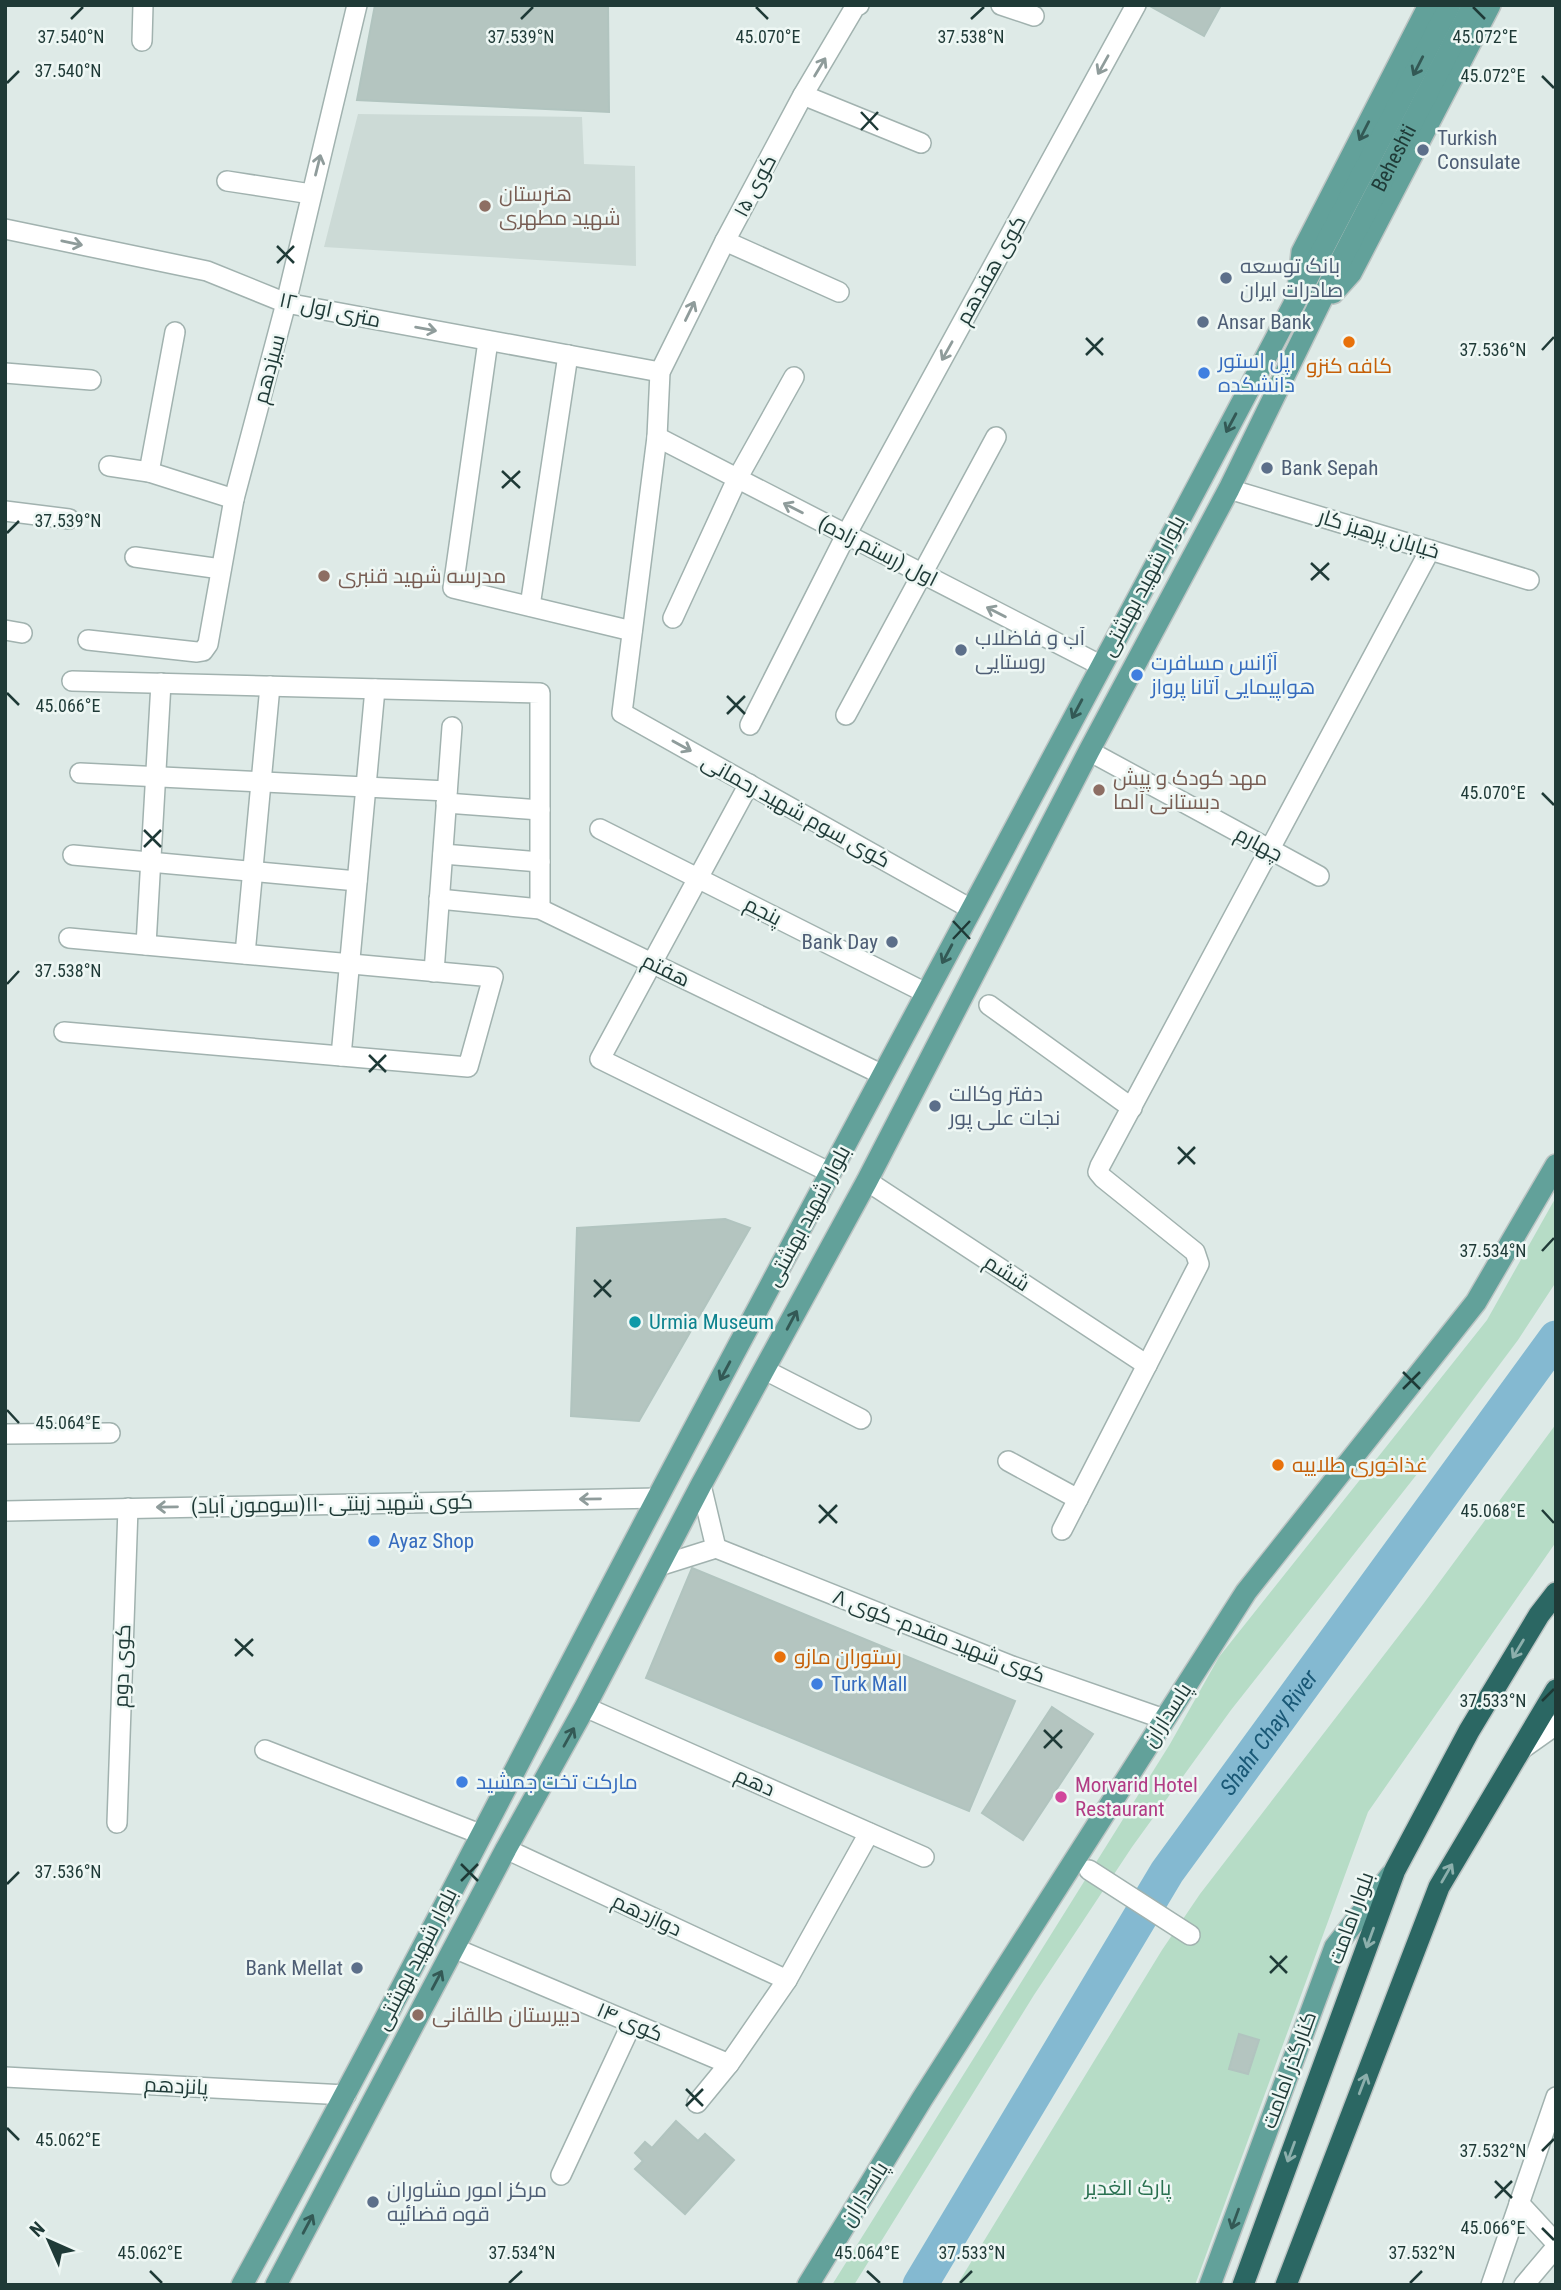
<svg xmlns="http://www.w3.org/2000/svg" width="1561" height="2290" viewBox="0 0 1561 2290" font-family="'Roboto Condensed',Cairo,sans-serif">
<rect width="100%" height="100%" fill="#deeae7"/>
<polygon fill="#ccdad6" points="358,114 582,117 584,164 635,166 636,266 324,247"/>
<g fill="#b6dcc6">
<polygon points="1556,1197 1556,1282 1518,1340 1425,1464 1231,1710 1132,1847 1034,1995 854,2285 832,2285 1170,1744 1219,1657 1487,1320"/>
<polygon points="1556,1424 1556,1542 1368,1812 1195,2285 957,2285 1162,1950 1200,1894 1424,1603"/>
</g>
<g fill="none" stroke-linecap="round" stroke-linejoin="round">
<path stroke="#84b9d1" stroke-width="35" id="s1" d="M920 2285 1167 1872 1556 1338"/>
</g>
<g fill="#b4c5c0" stroke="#b1c4bf" stroke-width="2">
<polygon points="375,5 608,5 609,112 357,100"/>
<polygon points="1148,5 1221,5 1204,36"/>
<polygon points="725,1219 750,1228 639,1421 571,1416 577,1228"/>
<polygon points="692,1568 1015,1701 969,1811 646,1678"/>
<polygon points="1052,1707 1093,1734 1023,1840 982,1813"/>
<polygon points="1239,2034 1259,2040 1248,2074 1229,2069"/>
<polygon points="676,2121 698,2141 705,2134 734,2160 685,2214 635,2169 643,2161 635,2153 645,2142 652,2148"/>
</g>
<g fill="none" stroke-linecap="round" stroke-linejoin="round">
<defs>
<g id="minor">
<polyline points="859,5 855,7 803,95 725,241 660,372 657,437 622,713 971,909"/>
<polyline points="1001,5 1034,16"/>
<polyline points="142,41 143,5"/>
<polyline points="803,95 921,143"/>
<polyline points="227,181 311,194"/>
<polyline points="5,229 207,271 286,303 660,372"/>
<polyline points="725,241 839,292"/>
<polyline points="488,341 453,588 632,631"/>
<polyline points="5,373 91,380"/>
<polyline points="657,437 1100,665"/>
<polyline points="109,466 149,472 234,499"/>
<polyline points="149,472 175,332"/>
<polyline points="1229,489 1529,580"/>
<polyline points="5,511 69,519"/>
<polyline points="135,557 221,569"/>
<polyline points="530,606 568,355"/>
<polyline points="673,618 737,479 794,377"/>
<polyline points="5,630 22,633"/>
<polyline points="88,640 197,652 203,651 208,644 234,499 286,303 357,5"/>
<polyline points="72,681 540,693 540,909"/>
<polyline points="846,715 996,437"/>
<polyline points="750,725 846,535 1136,5"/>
<polyline points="1089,751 1319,876"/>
<polyline points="80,773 447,791"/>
<polyline points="749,784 600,1059 831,1173"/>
<polyline points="446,803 540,810"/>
<polyline points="600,829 926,993"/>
<polyline points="443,854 540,862"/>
<polyline points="73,855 357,881"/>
<polyline points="439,899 540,909 883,1075"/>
<polyline points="146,945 161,683"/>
<polyline points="245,954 270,686"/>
<polyline points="434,972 452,727"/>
<polyline points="989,1005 1132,1108"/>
<polyline points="64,1032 468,1067 493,977 69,938"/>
<polyline points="341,1056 375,689"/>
<polyline points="867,1181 1147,1365"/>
<polyline points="765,1370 861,1419"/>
<polyline points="5,1434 110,1433"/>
<polyline points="1008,1461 1078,1499"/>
<polyline points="5,1511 658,1498"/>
<polyline points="1062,1530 1199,1264 1195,1252 1103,1178 1098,1172 1100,1166 1430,550"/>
<polyline points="716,1548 1012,1666 1164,1719"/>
<polyline points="659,1566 716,1548 701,1485"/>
<polyline points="585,1707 924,1857"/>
<polyline points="1522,1749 1556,1725"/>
<polyline points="265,1750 480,1834"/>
<polyline points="117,1823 128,1508"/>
<polyline points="506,1849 787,1980"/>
<polyline points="1089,1870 1190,1935"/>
<polyline points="454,1948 729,2064"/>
<polyline points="5,2077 346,2095"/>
<polyline points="697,2103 729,2064 787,1980 869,1833"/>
<polyline points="561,2175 632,2023"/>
<polyline points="1519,2203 1556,2243"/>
<polyline points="1491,2285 1556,2097"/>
<polyline points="1524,2285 1556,2247"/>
</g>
<g id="major">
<polyline points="1298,289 1302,252 1429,5"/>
<polyline points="1333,293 1351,273 1490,5"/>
<path d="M242 2285C398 2001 544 1711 696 1425 947 952 1204 481 1450 5"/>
<path id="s2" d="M276 2285 506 1849 585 1707 701 1485 867 1181 1089 751 1229 489 1337 268 1473 5"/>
<polyline points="808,2285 922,2099 1246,1592 1476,1302 1556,1165"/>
<polyline points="1210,2285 1335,1947 1391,1875"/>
</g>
<g id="highway">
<polyline points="1243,2285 1395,1870 1469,1731 1539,1615 1556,1593"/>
<polyline points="1286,2285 1439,1887 1556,1690"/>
</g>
</defs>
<use href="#minor" stroke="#a1b2af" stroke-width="22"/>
<use href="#major" stroke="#bcc4c3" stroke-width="24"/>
<use href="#highway" stroke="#bcc4c3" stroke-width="24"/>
<use href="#minor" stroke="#fff" stroke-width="19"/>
<use href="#major" stroke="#62a19a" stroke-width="21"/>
<use href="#highway" stroke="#2b6763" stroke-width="21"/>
</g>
<defs><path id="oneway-shaft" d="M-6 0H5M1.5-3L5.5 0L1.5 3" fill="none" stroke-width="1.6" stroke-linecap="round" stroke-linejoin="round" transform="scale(1.75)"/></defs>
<g stroke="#8f9c9b">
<use href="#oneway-shaft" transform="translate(1103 65) rotate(119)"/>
<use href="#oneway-shaft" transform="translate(820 67) rotate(-59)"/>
<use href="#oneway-shaft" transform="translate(318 165) rotate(-76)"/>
<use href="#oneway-shaft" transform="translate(72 243) rotate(12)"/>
<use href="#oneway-shaft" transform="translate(690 311) rotate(-64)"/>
<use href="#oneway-shaft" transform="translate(426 329) rotate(10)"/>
<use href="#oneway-shaft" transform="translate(947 351) rotate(119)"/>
<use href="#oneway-shaft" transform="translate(793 508) rotate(-153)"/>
<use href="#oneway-shaft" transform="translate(996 612) rotate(-153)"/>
<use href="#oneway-shaft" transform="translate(682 746) rotate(29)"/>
<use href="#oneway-shaft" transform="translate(590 1499) rotate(179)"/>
<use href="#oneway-shaft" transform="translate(167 1507) rotate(179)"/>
</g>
<g stroke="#335955">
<use href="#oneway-shaft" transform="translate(1418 66) rotate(117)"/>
<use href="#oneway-shaft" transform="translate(1364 131) rotate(117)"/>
<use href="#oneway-shaft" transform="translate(1231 423) rotate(118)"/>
<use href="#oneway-shaft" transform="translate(1077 709) rotate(118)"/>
<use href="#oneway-shaft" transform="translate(947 954) rotate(118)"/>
<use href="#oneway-shaft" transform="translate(792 1320) rotate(-62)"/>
<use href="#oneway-shaft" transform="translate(725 1371) rotate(118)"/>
<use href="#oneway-shaft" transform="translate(569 1737) rotate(-61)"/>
<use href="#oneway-shaft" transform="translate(437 1980) rotate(-62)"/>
<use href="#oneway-shaft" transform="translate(1235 2219) rotate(110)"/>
<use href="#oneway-shaft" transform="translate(308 2224) rotate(-62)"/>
</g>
<g stroke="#8cafac">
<use href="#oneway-shaft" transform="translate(1518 1649) rotate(121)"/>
<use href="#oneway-shaft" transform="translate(1447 1873) rotate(-60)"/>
<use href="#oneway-shaft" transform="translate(1370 1938) rotate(110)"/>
<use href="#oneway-shaft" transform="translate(1363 2084) rotate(-69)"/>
<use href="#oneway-shaft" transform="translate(1291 2152) rotate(110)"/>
</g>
<path fill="none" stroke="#1f3a37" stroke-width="2.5" d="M756 7 768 19M1473 7 1485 19M71 19 83 7M521 19 533 7M971 19 984 7M1542 76 1554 88M7 83 19 71M861 112 878 130M861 130 878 112M277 246 294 263M277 263 294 246M1086 338 1103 355M1542 350 1554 337M1086 355 1103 338M502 471 520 488M502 488 520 471M7 533 19 521M1311 563 1329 580M1311 580 1329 563M7 693 19 705M727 696 745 714M727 714 745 696M1542 793 1554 805M144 830 161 847M144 847 161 830M953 921 970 939M953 939 970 921M7 984 19 971M369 1055 386 1072M369 1072 386 1055M1178 1147 1195 1164M1178 1164 1195 1147M1542 1251 1554 1238M594 1280 611 1297M594 1297 611 1280M1403 1372 1420 1389M1403 1389 1420 1372M7 1410 19 1423M819 1505 837 1523M1542 1510 1554 1523M819 1523 837 1505M235 1639 253 1656M235 1656 253 1639M1542 1701 1554 1689M1044 1730 1062 1748M1044 1748 1062 1730M461 1864 478 1881M461 1881 478 1864M7 1884 19 1872M1270 1956 1287 1973M1270 1973 1287 1956M686 2089 703 2106M686 2106 703 2089M7 2128 19 2140M1542 2151 1554 2139M1495 2181 1512 2198M1495 2198 1512 2181M1542 2228 1554 2240M150 2271 162 2283M867 2271 880 2283M509 2283 522 2271M960 2283 972 2271M1410 2283 1422 2271"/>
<g fill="#5c6f8a" stroke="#eef7f4" stroke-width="2.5">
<circle cx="1423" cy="150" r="7"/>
<circle cx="1226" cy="278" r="7"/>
<circle cx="1203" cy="322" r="7"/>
<circle cx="1267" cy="468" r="7"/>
<circle cx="961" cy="650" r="7"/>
<circle cx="892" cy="942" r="7"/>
<circle cx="935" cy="1106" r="7"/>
<circle cx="357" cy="1968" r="7"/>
<circle cx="373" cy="2202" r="7"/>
</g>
<g fill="#8d6e63" stroke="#eef7f4" stroke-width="2.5">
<circle cx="485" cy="206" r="7"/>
<circle cx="324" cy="576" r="7"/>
<circle cx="1099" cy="790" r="7"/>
<circle cx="418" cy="2015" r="7"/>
</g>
<g fill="#e8710a" stroke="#eef7f4" stroke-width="2.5">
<circle cx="1349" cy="342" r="7"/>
<circle cx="1278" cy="1465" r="7"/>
<circle cx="780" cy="1657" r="7"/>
</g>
<g fill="#3f7fe0" stroke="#eef7f4" stroke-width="2.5">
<circle cx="1204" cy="373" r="7"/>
<circle cx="1137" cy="675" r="7"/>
<circle cx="374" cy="1541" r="7"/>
<circle cx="817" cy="1684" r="7"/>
<circle cx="462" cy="1782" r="7"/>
</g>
<circle fill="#0f9aa8" stroke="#eef7f4" stroke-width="2.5" cx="635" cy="1322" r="7"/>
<circle fill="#d1479c" stroke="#eef7f4" stroke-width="2.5" cx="1061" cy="1797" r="7"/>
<g text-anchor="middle" stroke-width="5" stroke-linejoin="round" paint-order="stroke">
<g font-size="21" fill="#4e5e75" stroke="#eef7f4" text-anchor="start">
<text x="1437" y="145">Turkish<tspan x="1437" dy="24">Consulate</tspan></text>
<text x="1240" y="273">بانک توسعه<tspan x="1240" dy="24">صادرات ایران</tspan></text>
<text x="1217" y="329">Ansar Bank</text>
<text x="1281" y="475">Bank Sepah</text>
<text x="975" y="645">آب و فاضلاب<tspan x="975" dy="24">روستایی</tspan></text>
<text x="878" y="949" text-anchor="end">Bank Day</text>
<text x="949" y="1101">دفتر وکالت<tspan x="949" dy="24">نجات علی پور</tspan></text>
<text x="343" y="1975" text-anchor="end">Bank Mellat</text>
<text x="387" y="2197">مرکز امور مشاوران<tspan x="387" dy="24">قوه قضائیه</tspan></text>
</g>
<g font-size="21" fill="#1f3a37" stroke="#eef7f4">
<text dy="7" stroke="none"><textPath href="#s2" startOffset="2403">Beheshti</textPath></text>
<text transform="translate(755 186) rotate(-62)" y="7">کوی ۱۵</text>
<text transform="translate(991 270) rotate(-61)" y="7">کوی هفدهم</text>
<text transform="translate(330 310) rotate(12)" y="7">۱۲ متری اول</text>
<text transform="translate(269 369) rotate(-75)" y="7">سیزدهم</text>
<text transform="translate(1379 534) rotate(17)" y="7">خیابان پرهیز کار</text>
<text transform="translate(878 551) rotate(27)" y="7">اول (رستم زاده)</text>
<text transform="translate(1143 586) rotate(-62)" y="7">بلوار شهید بهشتی</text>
<text transform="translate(796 811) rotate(29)" y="7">کوی سوم شهید رحمانی</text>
<text transform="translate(1259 844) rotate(28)" y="7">چهارم</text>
<text transform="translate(763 911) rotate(27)" y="7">پنجم</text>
<text transform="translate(666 970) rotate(26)" y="7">هفتم</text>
<text transform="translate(808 1216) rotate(-62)" y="7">بلوار شهید بهشتی</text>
<text transform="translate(1007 1273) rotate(33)" y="7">ششم</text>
<text transform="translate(332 1504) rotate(-1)" y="7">کوی شهید زینتی -۱۱(سومون آباد)</text>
<text transform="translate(939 1636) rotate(21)" y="7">کوی شهید مقدم- کوی ۸</text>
<text transform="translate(122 1666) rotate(-88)" y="7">کوی دوم</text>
<text transform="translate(1167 1715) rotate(-57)" y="7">پاسداران</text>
<text transform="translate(755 1782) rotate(24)" y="7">دهم</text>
<text transform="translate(647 1915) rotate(25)" y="7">دوازدهم</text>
<text transform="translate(1351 1918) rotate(-70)" y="7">بلوار امامت</text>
<text transform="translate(416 1959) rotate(-63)" y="7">بلوار شهید بهشتی</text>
<text transform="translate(630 2022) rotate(23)" y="7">کوی ۱۴</text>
<text transform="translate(1289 2070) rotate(-70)" y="7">کنارگذر امامت</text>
<text transform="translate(176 2086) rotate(3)" y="7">پانزدهم</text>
<text transform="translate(864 2194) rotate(-58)" y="7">پاسداران</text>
</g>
<g font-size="21" fill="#785e54" stroke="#eef7f4" text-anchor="start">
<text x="499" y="201">هنرستان<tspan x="499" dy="24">شهید مطهری</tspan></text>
<text x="338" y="583">مدرسه شهید قنبری</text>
<text x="1113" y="785">مهد کودک و پیش<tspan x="1113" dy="24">دبستانی آلما</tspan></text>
<text x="432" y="2022">دبیرستان طالقانی</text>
</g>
<g font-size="21" fill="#366cbe" stroke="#eef7f4" text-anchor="start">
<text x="1218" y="368">اپل استور<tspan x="1218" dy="24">دانشکده</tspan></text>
<text x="1151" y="670">آژانس مسافرت<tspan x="1151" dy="24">هواپیمایی آتانا پرواز</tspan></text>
<text x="388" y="1548">Ayaz Shop</text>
<text x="831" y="1691">Turk Mall</text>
<text x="476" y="1789">مارکت تخت جمشید</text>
</g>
<g font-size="21" fill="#c56008" stroke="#eef7f4" text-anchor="start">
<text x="1349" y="373" text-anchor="middle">کافه کنزو</text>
<text x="1292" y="1472">غذاخوری طلاییه</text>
<text x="794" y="1664">رستوران مازو</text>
</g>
<g font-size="21" fill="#0d838f" stroke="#eef7f4" text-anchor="start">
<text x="649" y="1329">Urmia Museum</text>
</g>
<g font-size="21" fill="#b23c85" stroke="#eef7f4" text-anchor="start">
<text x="1075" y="1792">Morvarid Hotel<tspan x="1075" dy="24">Restaurant</tspan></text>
</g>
<g font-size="21" fill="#297150" stroke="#eef7f4">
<text x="1128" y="2195">پارک الغدیر</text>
</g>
<g font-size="23" font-style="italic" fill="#195876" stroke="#eef7f4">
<text dy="8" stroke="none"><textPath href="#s1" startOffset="654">Shahr Chay River</textPath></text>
</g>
</g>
<g font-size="18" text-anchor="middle" fill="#1f3a37" stroke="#eef7f4" stroke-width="5" stroke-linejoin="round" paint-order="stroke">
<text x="1485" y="43">45.072°E</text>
<text x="71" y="43">37.540°N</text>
<text x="521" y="43">37.539°N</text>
<text x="768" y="43">45.070°E</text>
<text x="971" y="43">37.538°N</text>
<text x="68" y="77">37.540°N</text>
<text x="1493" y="82">45.072°E</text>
<text x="1493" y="356">37.536°N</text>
<text x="68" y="527">37.539°N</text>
<text x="68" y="712">45.066°E</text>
<text x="1493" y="799">45.070°E</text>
<text x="68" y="977">37.538°N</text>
<text x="1493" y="1257">37.534°N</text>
<text x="68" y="1429">45.064°E</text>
<text x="1493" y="1517">45.068°E</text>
<text x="1493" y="1707">37.533°N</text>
<text x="68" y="1878">37.536°N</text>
<text x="68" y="2146">45.062°E</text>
<text x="1493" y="2157">37.532°N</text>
<text x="1493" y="2234">45.066°E</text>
<text x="150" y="2259">45.062°E</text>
<text x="522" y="2259">37.534°N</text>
<text x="867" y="2259">45.064°E</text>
<text x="972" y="2259">37.533°N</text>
<text x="1422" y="2259">37.532°N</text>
</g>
<rect width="1561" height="2290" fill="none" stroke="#1f3a37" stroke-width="14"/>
<g transform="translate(49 2241) rotate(315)" stroke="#eef7f4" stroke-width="5" paint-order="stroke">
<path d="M0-5L12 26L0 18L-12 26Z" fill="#1f3a37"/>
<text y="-10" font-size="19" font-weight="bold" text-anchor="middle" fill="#1f3a37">N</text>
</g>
</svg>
